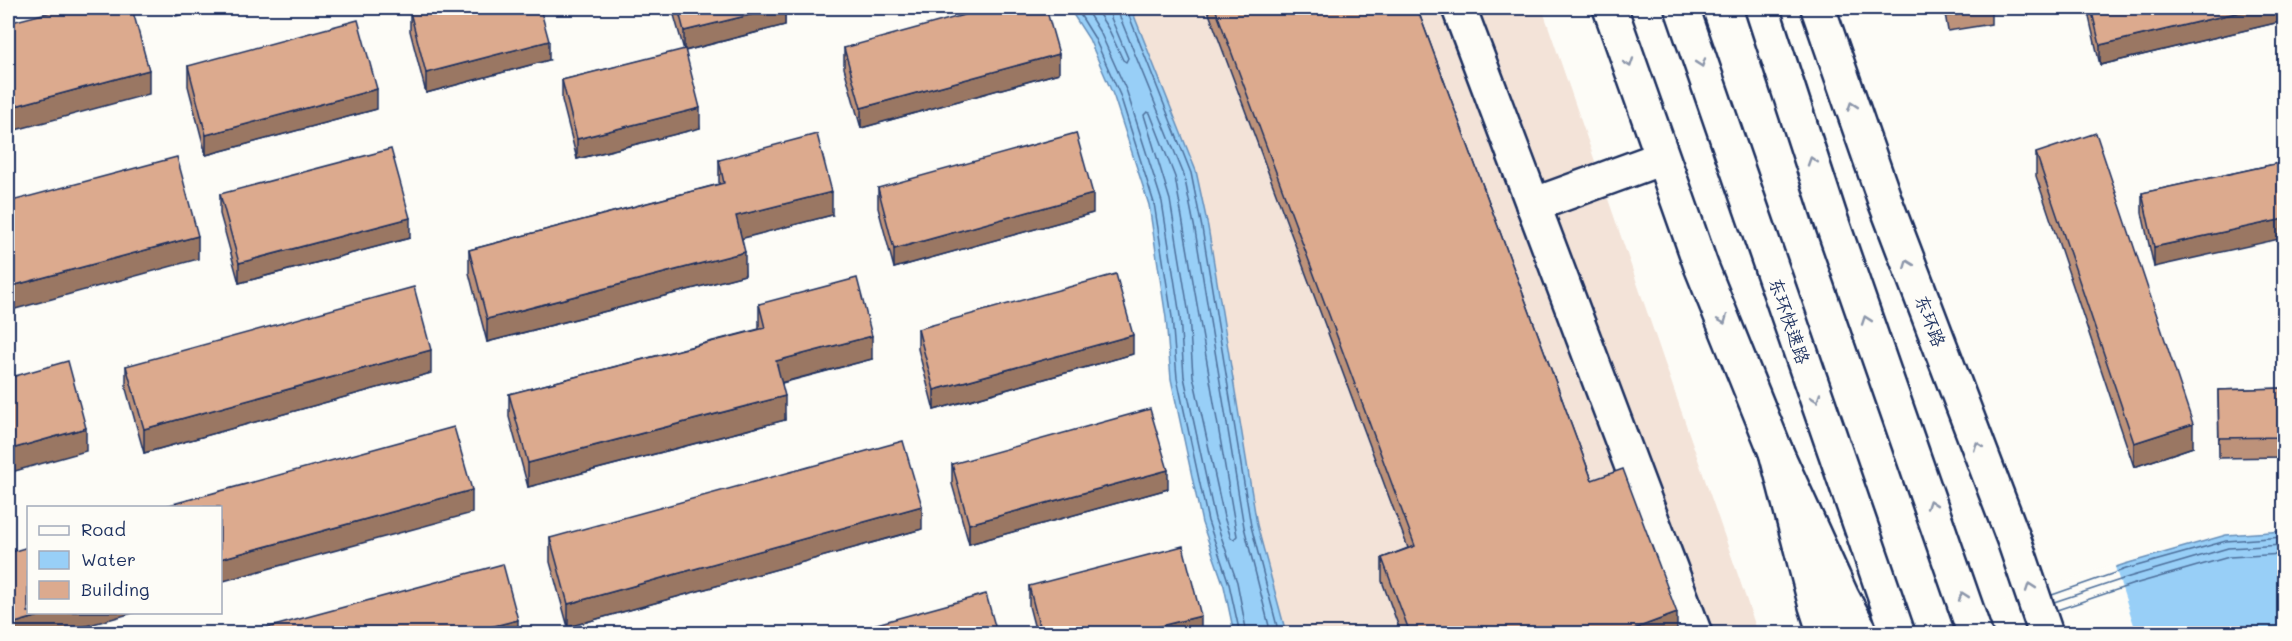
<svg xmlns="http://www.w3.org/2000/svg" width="2292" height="641" viewBox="0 0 2292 641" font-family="Mali,'LXGW WenKai TC',sans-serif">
<rect width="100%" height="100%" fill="#fdfcf7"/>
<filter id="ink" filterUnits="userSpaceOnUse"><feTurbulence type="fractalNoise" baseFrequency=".0167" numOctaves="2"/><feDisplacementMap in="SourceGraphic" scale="12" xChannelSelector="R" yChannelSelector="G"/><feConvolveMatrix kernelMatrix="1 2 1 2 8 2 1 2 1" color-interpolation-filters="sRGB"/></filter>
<g filter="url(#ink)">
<polygon fill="#f3e3d8" points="1131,8 1542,8 1758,633 1286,633 1257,525 1208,227 1196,171"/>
<g fill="#98cff7" stroke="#668fba" stroke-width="1.5">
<polygon points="1069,8 1131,8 1196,171 1208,227 1257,525 1286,633 1234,633 1224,586 1202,523 1171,379 1166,318 1149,205 1114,97 1089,39"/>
<polygon points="2284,531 2284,633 1916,634 2125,564 2226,535"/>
</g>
<polygon fill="#fdfcf7" points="2114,564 2137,634 1913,634 1915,631"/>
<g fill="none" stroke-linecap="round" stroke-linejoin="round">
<g stroke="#4d6f9b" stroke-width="1.5">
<polyline points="1076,8 1094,37 1120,95 1154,203 1172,317 1177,378 1208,521 1229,584 1240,634"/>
<polyline points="1085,8 1101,34 1127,92 1162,202 1180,316 1184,377 1215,519 1237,582 1247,634"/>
<polyline points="1095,8 1109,30 1123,60 1126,62 1128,58 1111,18 1110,8"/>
<polyline points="1119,8 1119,15 1184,175 1195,230 1244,527 1271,634"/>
<polyline points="1126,8 1191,173 1202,228 1251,526 1279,634"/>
<polygon points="1147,112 1150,113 1175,177 1237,536 1234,539 1231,538 1224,517 1193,376 1189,315 1170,200 1144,115"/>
<polyline points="2052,595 2126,569 2226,541 2284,537"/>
<polyline points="2054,602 2129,577 2228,548 2284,545"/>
<polyline points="2057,610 2131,585 2229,557 2284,554"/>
</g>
<defs>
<g id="minor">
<polyline points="1459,8 1695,634"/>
<polyline points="1533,205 1662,158"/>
</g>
<g id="major">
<polyline points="1610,8 1701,266 1776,452 1816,606 1825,634"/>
<polyline points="1818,8 1885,201 2014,540 2046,634"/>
</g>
<g id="highway">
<polyline points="1682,8 1898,634"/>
<polyline points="1762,8 1830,217 1975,634"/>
<polyline points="1776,452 1842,597 1862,634"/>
</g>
</defs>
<use href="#minor" stroke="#1b2f5e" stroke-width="38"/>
<use href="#major" stroke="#1b2f5e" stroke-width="38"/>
<use href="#highway" stroke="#1b2f5e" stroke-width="38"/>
<use href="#minor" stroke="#fdfcf7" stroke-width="33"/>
<use href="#major" stroke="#fdfcf7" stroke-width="33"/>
<use href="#highway" stroke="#fdfcf7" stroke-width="33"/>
</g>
<g fill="#bd927a" stroke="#1b2f5e" stroke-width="1.5">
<polygon points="672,8 785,8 785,25 685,51 700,128 577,159 562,100 562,80 684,50"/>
<polygon points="1207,8 1417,8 1592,480 1677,633 1401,633 1382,581 1382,558 1408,548"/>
<polygon points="1944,8 1991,8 1991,24 1948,31"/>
<polygon points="2089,8 2284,8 2284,21 2100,65 2089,17"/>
<polygon points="410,12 549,60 426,93 410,31"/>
<polygon points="844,48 1059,73 861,128 844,68"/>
<polygon points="188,66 377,109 206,155 188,86"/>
<polygon points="2036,153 2193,447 2134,467 2036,176"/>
<polygon points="719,160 832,215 742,238 745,275 487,342 469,273 469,250 719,184"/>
<polygon points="2284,162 2154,267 2142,213 2142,193"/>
<polygon points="878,188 1093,213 894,268 878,208"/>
<polygon points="220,194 410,238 239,283 220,214"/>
<polygon points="759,304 872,359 782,383 785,420 528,487 509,417 509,394 759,329"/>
<polygon points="918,329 1133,354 934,410 918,349"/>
<polygon points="126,366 431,373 144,453 126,389"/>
<polygon points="2284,388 2284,457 2219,458 2218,390"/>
<polygon points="952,464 1168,489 969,544 952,484"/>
<polygon points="922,529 568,627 550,562 550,538"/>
<polygon points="1029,586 1201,633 1036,633 1029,606"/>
</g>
<g fill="#9a7763" stroke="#1b2f5e" stroke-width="1.5">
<polygon points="176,8 208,8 176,16"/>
<polygon points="778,8 785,8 785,25 684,51 684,31"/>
<polygon points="2257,8 2284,8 2284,21 2100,65 2100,45"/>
<polygon points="549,41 549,60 426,93 426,73"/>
<polygon points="1059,54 1059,73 861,128 861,108"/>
<polygon points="149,70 149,94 8,132 8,108"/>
<polygon points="377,89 377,109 206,155 206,135"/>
<polygon points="700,108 700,128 577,159 577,139"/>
<polygon points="832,192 832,215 736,240 736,216"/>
<polygon points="1093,194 1093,213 894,268 894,249"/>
<polygon points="410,218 410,238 239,283 239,263"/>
<polygon points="2284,219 2284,238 2154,267 2154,247"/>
<polygon points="198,236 198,259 8,311 8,287"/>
<polygon points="745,252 745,275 487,342 487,319"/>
<polygon points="1133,335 1133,354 934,410 934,390"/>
<polygon points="872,336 872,359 776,384 776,361"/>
<polygon points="431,350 431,373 144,453 144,429"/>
<polygon points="785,396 785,420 528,487 528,463"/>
<polygon points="2193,424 2193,447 2134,467 2134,443"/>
<polygon points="86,428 86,451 8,473 8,450"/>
<polygon points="1168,470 1168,489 969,544 969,524"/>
<polygon points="472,490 472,513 220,582 220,559"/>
<polygon points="922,506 922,529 568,627 568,604"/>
<polygon points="53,612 133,612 133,613 61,633 8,633 8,625"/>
<polygon points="1677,613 1677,633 1623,633"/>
<polygon points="1201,616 1201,633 1132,633"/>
<polygon points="518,620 518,633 466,633"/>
</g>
<g fill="#dcaa8e" stroke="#1b2f5e" stroke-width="1.5">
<polygon points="66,8 132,8 149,70 8,108 8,23"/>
<polygon points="425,8 540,8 549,41 426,73 410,12"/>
<polygon points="678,8 778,8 684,31"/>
<polygon points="989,8 1046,8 1059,54 861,108 844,48"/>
<polygon points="1215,8 1417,8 1592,480 1623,469 1677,613 1623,633 1410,633 1382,558 1415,546"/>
<polygon points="1946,8 1991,8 1991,10 1948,16"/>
<polygon points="2091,8 2257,8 2100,45"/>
<polygon points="358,20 377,89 206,135 188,66"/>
<polygon points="685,49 700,108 577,139 562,80"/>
<polygon points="1076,133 1093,194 894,249 878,188"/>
<polygon points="2096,133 2193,424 2134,443 2036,153"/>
<polygon points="817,134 832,192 736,216 745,252 487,319 469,250 724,183 719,160"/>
<polygon points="391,149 410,218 239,263 220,194"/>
<polygon points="177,157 198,236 8,287 8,202"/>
<polygon points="2284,162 2284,219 2154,247 2142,193"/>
<polygon points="1116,274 1133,335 934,390 918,329"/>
<polygon points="857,278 872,336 776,361 785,396 528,463 509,394 765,328 759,304"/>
<polygon points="414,287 431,350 144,429 126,366"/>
<polygon points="68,361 86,428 8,450 8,378"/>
<polygon points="2284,388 2284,437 2219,438 2218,390"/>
<polygon points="1150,409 1168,470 969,524 952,464"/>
<polygon points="454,427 472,490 220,559 220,507 167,507 166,506"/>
<polygon points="903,441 922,506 568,604 550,538"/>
<polygon points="1183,546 1201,616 1132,633 1041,633 1029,586"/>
<polygon points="28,547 28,612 53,612 8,625 8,553"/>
<polygon points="503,564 518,620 466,633 248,633"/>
<polygon points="986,594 997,633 844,633"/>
</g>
<defs><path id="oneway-chevron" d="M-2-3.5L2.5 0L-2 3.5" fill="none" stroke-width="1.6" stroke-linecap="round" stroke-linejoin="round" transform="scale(1.5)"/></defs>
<g stroke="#8c96aa">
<use href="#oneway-chevron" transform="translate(1629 63) rotate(71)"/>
<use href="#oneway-chevron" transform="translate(1701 63) rotate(71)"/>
<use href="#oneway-chevron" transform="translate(1852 106) rotate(-109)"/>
<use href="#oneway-chevron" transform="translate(1812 161) rotate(-108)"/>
<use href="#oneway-chevron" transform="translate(1908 264) rotate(-111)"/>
<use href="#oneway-chevron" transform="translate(1723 320) rotate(68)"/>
<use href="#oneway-chevron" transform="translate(1866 320) rotate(-109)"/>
<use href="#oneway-chevron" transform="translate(1816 398) rotate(71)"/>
<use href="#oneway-chevron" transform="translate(1978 446) rotate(-111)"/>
<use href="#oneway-chevron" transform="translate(1931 504) rotate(-109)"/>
<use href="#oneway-chevron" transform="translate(2030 587) rotate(-109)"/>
<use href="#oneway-chevron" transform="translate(1963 596) rotate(-109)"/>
</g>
</g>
<g text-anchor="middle" stroke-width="6" stroke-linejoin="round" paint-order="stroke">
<g font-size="18" fill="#1b2f5e" stroke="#fdfcf7">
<text transform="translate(1789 321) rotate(71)" y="6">东环快速路</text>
<text transform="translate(1930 321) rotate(69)" y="6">东环路</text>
</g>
</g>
<rect width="2292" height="641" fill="none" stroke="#fdfcf7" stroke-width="30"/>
<rect x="15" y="15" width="2262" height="611" fill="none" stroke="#1b2f5e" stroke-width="2" filter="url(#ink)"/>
<rect x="27" y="506" width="195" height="108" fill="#fdfcf7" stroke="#a3aaba" stroke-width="1.5"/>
<rect x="39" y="526" width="30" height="9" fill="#fdfcf7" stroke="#a3aaba" stroke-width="1.5"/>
<text x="81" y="536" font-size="18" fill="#1b2f5e">Road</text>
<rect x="39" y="551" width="30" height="18" fill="#98cff7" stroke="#a3aaba" stroke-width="1.5"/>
<text x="81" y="566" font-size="18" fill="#1b2f5e">Water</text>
<rect x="39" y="581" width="30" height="18" fill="#dcaa8e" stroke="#a3aaba" stroke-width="1.5"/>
<text x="81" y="596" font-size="18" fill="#1b2f5e">Building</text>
</svg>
